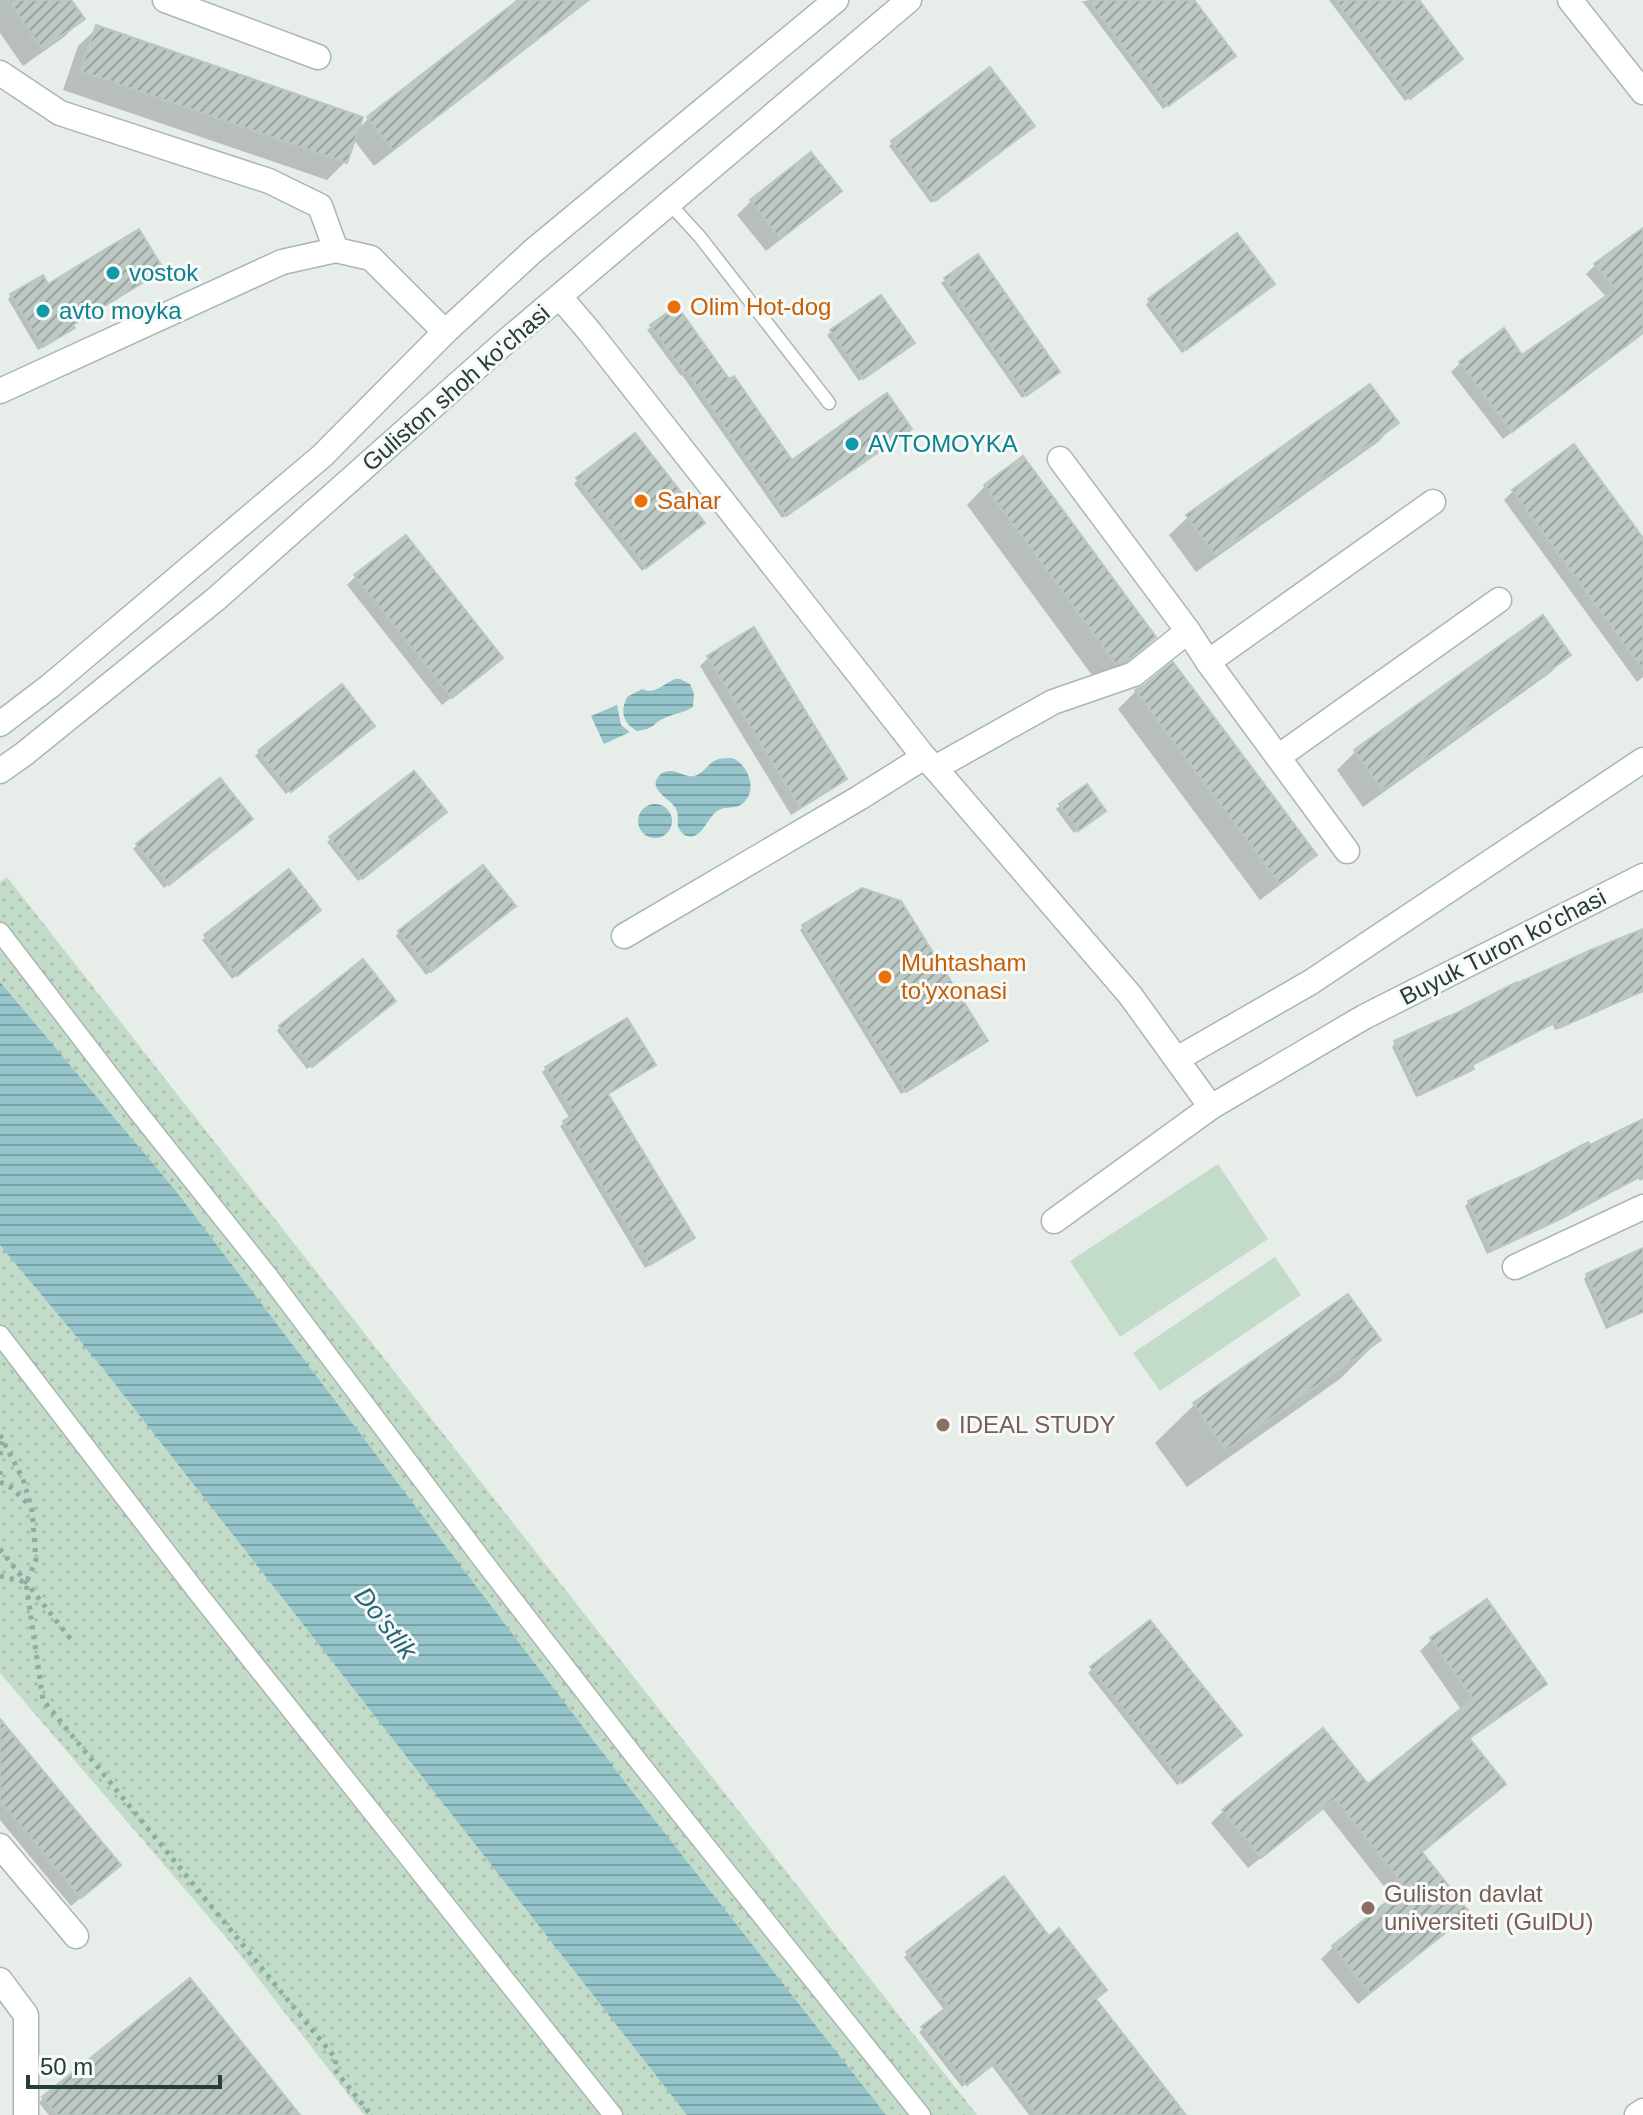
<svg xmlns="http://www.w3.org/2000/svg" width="1643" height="2115" viewBox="0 0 1643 2115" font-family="Helvetica,sans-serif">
<defs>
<pattern id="park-dots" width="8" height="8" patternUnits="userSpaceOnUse" patternTransform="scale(2)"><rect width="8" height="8" fill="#c3dcc9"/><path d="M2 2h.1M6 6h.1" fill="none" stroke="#a8bead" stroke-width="1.8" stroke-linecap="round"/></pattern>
<pattern id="water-rules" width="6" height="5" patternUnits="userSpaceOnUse" patternTransform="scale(2)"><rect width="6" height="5" fill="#96c4cb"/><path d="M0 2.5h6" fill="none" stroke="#7aa1a6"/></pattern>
<pattern id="building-hatch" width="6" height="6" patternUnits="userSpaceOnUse" patternTransform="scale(2)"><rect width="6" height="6" fill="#bcc8c3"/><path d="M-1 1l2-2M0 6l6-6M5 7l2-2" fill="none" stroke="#99a49f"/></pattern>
</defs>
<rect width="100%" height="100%" fill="#e7eeea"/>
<g fill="#c3dcc9">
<polygon points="1218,1164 1268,1239 1120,1337 1070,1261"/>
<polygon points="1275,1257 1301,1295 1160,1391 1133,1353"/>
</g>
<polygon fill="url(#park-dots)" points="7,877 977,2115 364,2115 230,1942 0,1673 0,882"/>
<g fill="url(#water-rules)">
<path d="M675 679H680L690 684 694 694 693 707C684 713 676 713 667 717 653 722 656 729 637 731 623 723 620 712 627 697L642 689C655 695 663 684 675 679Z"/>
<polygon points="617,705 621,725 630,732 604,744 591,716"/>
<path d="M732 758C748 764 759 791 742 804 736 809 726 806 719 810 707 816 703 840 687 836 683 835 680 831 678 827 677 821 679 815 676 809 672 799 645 789 660 775 662 772 667 771 671 771 678 771 688 778 694 776 704 774 709 761 719 759 723 758 728 758 732 758Z"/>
<circle cx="655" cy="821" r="17"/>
<polygon points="0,982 175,1190 634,1794 886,2115 687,2115 101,1366 0,1245"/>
</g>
<g fill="#0003">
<polygon points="0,0 69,0 82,19 64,37 23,66 0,33"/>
<polygon points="522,0 590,0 374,166 353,139 345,162 327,180 63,90 78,46 97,28 356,131 369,118"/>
<polygon points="1191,0 1230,60 1163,109 1082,1"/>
<polygon points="1329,0 1417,0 1457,62 1405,101"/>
<polygon points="1028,130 931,203 889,146 892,143"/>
<polygon points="811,154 839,190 826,204 766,251 737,215 751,201"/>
<polygon points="1638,234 1643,240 1643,333 1503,439 1451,372 1460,363 1521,358 1607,298 1586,274 1595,265"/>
<polygon points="978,257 1054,375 1022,398 941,283"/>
<polygon points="1269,287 1182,353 1146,305 1149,301"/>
<polygon points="12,295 71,326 72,328 38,350 8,299"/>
<polygon points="880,297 908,347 859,381 827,335"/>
<polygon points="676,309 791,462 905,432 782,518 682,375 681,376 647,330"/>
<polygon points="1396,423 1378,442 1196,572 1169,535 1188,517"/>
<polygon points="1574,447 1643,541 1643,677 1637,682 1504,500 1513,491"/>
<polygon points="578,480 699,526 642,571 574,484"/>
<polygon points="985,486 1153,637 1135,655 1106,679 1097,682 967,505"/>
<polygon points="356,576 492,666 442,705 347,585"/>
<polygon points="1542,618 1569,655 1550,673 1363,807 1337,770 1355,752"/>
<polygon points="709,657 845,779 836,787 791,815 700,666"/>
<polygon points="1136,691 1314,855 1296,873 1260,900 1118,709"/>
<polygon points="369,729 286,794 255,756 259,752"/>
<polygon points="1086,787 1099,815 1074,833 1056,809"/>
<polygon points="440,816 358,881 327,842 331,839"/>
<polygon points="247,822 164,888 133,849 137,845"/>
<polygon points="509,909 426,975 396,936 399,932"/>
<polygon points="315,914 232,979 202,940 206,937"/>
<polygon points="804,926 982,1045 901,1094 800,930"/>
<polygon points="1643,931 1643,992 1555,1030 1552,1024 1470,1066 1471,1069 1468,1073 1416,1097 1392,1047 1395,1043"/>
<polygon points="390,1004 307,1069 277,1031 280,1027"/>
<polygon points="653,1065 606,1095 689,1241 645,1268 560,1126 570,1119 542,1072 546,1069"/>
<polygon points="1643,1122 1643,1179 1640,1181 1638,1178 1556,1222 1487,1254 1465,1206 1469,1202 1589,1148"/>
<polygon points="1643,1250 1643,1312 1606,1329 1584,1279 1587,1275"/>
<polygon points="1348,1296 1379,1340 1340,1379 1187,1487 1155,1443 1194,1405"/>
<polygon points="1431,1640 1544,1684 1532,1695 1468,1740 1504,1784 1492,1795 1420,1854 1468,1913 1456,1924 1358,2004 1321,1959 1333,1947 1394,1899 1323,1809 1248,1868 1211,1823 1223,1811 1368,1787 1462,1711 1420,1651"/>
<polygon points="1092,1669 1235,1739 1177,1785 1088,1673"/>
<polygon points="0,1722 110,1873 71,1906 0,1820"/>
<polygon points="908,1954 1094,1999 1183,2115 1029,2115 991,2065 962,2087 919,2032 945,2011 904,1957"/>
<polygon points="43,2098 298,2115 49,2115 39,2103"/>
</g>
<g fill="url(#building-hatch)" stroke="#bac7c1" stroke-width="2">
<polygon points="8,0 71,0 85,19 42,49"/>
<polygon points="518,0 588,0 393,150 367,117"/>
<polygon points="1088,0 1194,0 1236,56 1168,106"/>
<polygon points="1335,0 1419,0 1463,59 1410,99"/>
<polygon points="96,25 363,117 347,163 80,71"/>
<polygon points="990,67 1035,126 935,201 891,141"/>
<polygon points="811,152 842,191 780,239 750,200"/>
<polygon points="1643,228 1643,333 1512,432 1459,362 1504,328 1522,355 1616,289 1594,264"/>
<polygon points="139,229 164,270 73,325 75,328 43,347 10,294 43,275 48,284"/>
<polygon points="1237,233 1275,284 1186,350 1148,299"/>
<polygon points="978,254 1060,372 1026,396 944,278"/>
<polygon points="881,295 915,343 863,379 830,330"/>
<polygon points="677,306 729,379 734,376 792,460 887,393 912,429 786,516 687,372 685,373 650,325"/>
<polygon points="1370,384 1399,423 1215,555 1186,515"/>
<polygon points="635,433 705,523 646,568 576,478"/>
<polygon points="1574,444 1643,538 1643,670 1512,490"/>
<polygon points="1023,456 1156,637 1127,661 1116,664 984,485"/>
<polygon points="406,535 503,658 452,698 354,575"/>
<polygon points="1543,615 1571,655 1382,790 1354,750"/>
<polygon points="754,627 847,779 800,808 707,656"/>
<polygon points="1173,662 1317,855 1279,883 1135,690 1143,686"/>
<polygon points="342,684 375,726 291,792 258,751"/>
<polygon points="414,771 447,812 362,879 329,837"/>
<polygon points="220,778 253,819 169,885 136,844"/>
<polygon points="1087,784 1106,811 1078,831 1059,804"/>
<polygon points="483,865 516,906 431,972 398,931"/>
<polygon points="289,869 321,910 237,976 204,935"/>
<polygon points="862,888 901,901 988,1041 906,1092 802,925"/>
<polygon points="1643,929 1643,991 1559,1028 1556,1022 1472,1065 1474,1069 1420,1095 1394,1041 1449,1016 1449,1017 1517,982 1518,983 1591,950"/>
<polygon points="363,959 396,1001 312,1067 279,1026"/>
<polygon points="627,1018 656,1065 608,1094 695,1238 650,1265 563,1121 574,1114 545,1067"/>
<polygon points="1643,1119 1643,1175 1562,1218 1491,1251 1468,1201 1535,1170 1588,1142 1590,1145"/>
<polygon points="1643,1248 1643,1312 1610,1326 1586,1274"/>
<polygon points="1348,1294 1381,1340 1226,1450 1193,1403"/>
<polygon points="1487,1599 1547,1684 1469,1738 1506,1784 1422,1852 1470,1913 1370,1993 1332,1946 1405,1887 1335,1799 1261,1858 1222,1810 1323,1728 1368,1784 1473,1699 1430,1638"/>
<polygon points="1150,1620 1242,1735 1182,1783 1090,1667"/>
<polygon points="0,1719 121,1865 81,1898 0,1801"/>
<polygon points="1004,1876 1049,1936 1059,1928 1107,1990 1096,1999 1186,2115 1036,2115 995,2063 967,2085 921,2027 948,2006 906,1952"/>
<polygon points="190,1978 300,2115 57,2115 42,2097"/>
</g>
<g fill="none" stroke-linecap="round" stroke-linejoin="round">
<defs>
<polyline id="service" points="669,203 700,237 829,403"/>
<g id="pedestrian">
<polyline points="0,932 138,1112 267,1274 484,1562 639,1762 921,2115"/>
<polyline points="0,1335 197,1592 613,2115"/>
</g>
<g id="minor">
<polyline points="165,0 318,57"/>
<polyline points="1570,0 1643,92"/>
<polyline points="0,73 60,113 269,181 320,206 336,250"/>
<polyline points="560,297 589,331 924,757 935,768 1053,702 1134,674 1188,631"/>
<polyline points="0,391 282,262 336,250 371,258 445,332"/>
<polyline points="1060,459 1188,631 1208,662 1347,851"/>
<polyline points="1208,662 1433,502"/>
<polyline points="1278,757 1499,600"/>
<polyline points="935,768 1130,995 1211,1107 1364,1017 1643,876"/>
<polyline points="624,936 859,798 924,757"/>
<polyline points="1177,1059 1311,982 1643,760"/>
<polyline points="1054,1221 1211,1107"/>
<polyline points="1515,1267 1643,1207"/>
<polyline points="0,1846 76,1936"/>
<polyline points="0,1980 26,2015 26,2115"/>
<polyline points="1637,2115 1643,2111"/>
</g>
<g id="secondary">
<polyline points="0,724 50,686 322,456 445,332 533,251 836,0"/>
<polyline points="0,771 24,754 216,599 503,344 909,0"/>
</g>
</defs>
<use href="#service" stroke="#aab6b1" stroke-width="15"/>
<use href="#pedestrian" stroke="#aab6b1" stroke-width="21"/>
<use href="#minor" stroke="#aab6b1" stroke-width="27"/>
<use href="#secondary" stroke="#a6b8b2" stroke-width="27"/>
<g stroke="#8bada2" stroke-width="5" stroke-dasharray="4 6" stroke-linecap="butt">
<polyline points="0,1435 23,1479 32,1510 36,1560 26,1583 43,1700 336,2059 335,2070 371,2115"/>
<polyline points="0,1455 2,1440"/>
<polyline points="0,1471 0,1479"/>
<polyline points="0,1482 12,1488 30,1506"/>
<polyline points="0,1549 73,1642"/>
<polyline points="0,1576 25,1582"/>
</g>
<use href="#service" stroke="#fff" stroke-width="12"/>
<use href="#pedestrian" stroke="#fff" stroke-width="18"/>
<use href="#minor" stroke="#fff" stroke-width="24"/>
<use href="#secondary" stroke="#fff" stroke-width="24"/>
</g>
<g fill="#0f9aa8" stroke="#f7faf9" stroke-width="3">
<circle cx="113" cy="273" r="8"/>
<circle cx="43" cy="311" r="8"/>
<circle cx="852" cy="444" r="8"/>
</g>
<g fill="#e8710a" stroke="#f7faf9" stroke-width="3">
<circle cx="674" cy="307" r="8"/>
<circle cx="641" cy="501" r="8"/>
<circle cx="885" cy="977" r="8"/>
</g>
<g fill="#8d6e63" stroke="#f7faf9" stroke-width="3">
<circle cx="943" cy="1425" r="8"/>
<circle cx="1368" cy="1908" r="8"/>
</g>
<g text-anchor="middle" stroke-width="6" stroke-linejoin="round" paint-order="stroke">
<g font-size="24" fill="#0d838f" stroke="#f7faf9" text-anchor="start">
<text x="129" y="281">vostok</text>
<text x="59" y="319">avto moyka</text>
<text x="868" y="452">AVTOMOYKA</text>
</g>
<g font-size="24" fill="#c56008" stroke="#f7faf9" text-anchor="start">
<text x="690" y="315">Olim Hot-dog</text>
<text x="657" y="509">Sahar</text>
<text x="901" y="971">Muhtasham<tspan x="901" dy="28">to'yxonasi</tspan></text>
</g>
<g font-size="24" fill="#273e38" stroke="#f7faf9">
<text transform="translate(456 388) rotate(-41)" y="8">Guliston shoh ko'chasi</text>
<text transform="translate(1503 947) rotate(-27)" y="8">Buyuk Turon ko'chasi</text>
</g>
<g font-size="24" fill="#785e54" stroke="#f7faf9" text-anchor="start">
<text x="959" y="1433">IDEAL STUDY</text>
<text x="1384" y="1902">Guliston davlat<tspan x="1384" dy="28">universiteti (GulDU)</tspan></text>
</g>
<g font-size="26" font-style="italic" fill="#286873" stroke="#f7faf9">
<text transform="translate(386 1623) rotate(52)" y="9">Do'stlik</text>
</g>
</g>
<path d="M28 2075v12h192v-12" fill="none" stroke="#273e38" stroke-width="4"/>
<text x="40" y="2075" font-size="24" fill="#273e38" stroke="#f7faf9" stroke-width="6" paint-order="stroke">50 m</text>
</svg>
